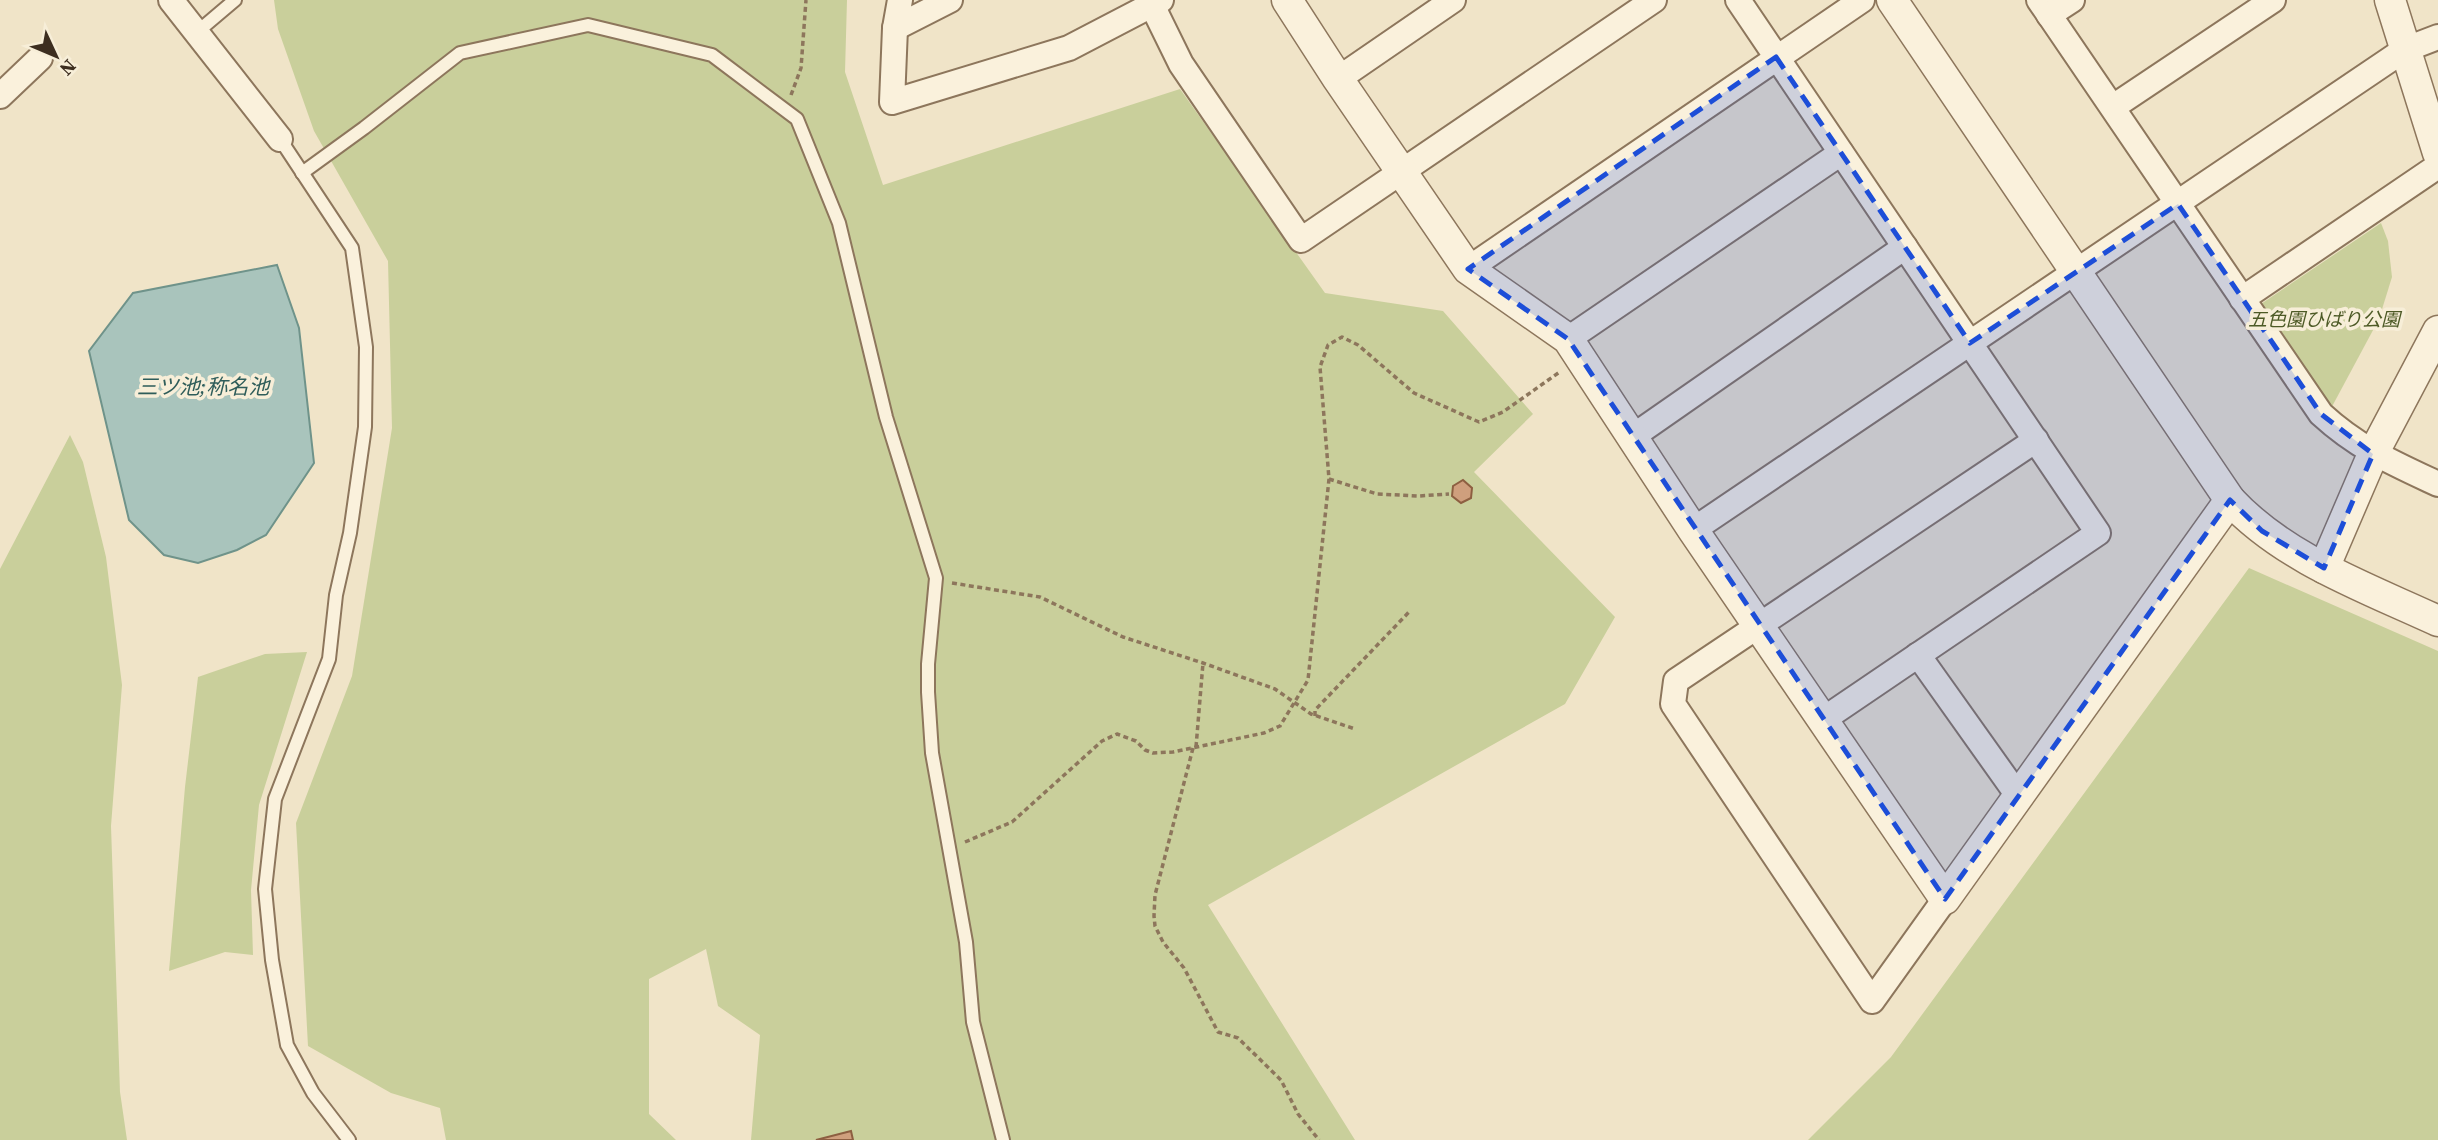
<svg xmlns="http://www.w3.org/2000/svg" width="2438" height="1140" viewBox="0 0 2438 1140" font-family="'Source Serif 4','Noto Sans JP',serif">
<rect width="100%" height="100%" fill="#f0e4c8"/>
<g fill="#c9cf9b">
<polygon points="274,0 847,0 845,72 883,185 1180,89 1325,293 1443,311 1533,414 1474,472 1615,617 1565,704 1208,905 1355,1140 751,1140 760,1035 718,1006 706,949 649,979 649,1114 676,1140 446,1140 440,1108 391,1093 308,1046 296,823 352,676 392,428 388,261 314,131 278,29"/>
<polygon points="2381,223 2388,241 2392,277 2379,319 2328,414 2258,306"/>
<polygon points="70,435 83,462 106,557 122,685 111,826 120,1092 127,1140 0,1140 0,569"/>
<polygon points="2249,568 2438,651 2438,1140 1808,1140 1891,1057"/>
<polygon points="307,652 259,805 251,890 253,955 225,952 169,971 185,787 198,677 265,654"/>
</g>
<polygon fill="#a9c4bc" stroke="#6f938a" stroke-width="2" points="277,265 299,328 314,463 266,535 237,550 198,563 164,555 129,520 89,351 133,293"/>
<g fill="#cf9f7d" stroke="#8d5f41" stroke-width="2">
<polygon points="1463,480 1472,488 1471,498 1461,503 1452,496 1453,486"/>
<polygon points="851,1131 853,1140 816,1140"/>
</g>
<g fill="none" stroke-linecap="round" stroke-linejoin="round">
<defs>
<g id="service">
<polyline points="196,33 235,0"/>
<polyline points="280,139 352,248 366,347 365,427 350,533 336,595 329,659 275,799 265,889 272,960 287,1045 313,1093 349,1140"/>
<polyline points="302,173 364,128 460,53 588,25 712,55 797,119 839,223 886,417 936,578 928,664 928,692 932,753 966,942 973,1022 1003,1140"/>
</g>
<g id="minor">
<polyline points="171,0 280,139"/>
<polyline points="900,0 895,28 892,102 1069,48 1161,0"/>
<polyline points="1738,0 2098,533 1824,719"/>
<path d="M2039 0 2321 414C2358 448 2393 463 2438 484"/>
<polyline points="1152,5 1181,64 1301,240 1654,0"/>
<polyline points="2049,15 2072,0"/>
<polyline points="895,28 950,0"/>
<polyline points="1338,79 1453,0"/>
<polyline points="0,96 40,58"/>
<polyline points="2113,107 2273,0"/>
<polyline points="1468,269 1862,0"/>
<polyline points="2242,299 2438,166"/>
<polyline points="1568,339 1841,153"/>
<polyline points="1632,437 1905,247"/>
<polyline points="1693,530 2404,50 2438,37"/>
<polyline points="1918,655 2019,797"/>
<polyline points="1945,899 1872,1001 1673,704 1676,681 2036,440"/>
</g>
<g id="tertiary">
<polyline points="1287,0 1338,79 1468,269 1568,339 1693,530 1945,899 2230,500"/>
<path d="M1892 0 2230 500C2285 559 2365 587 2438 621"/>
<polyline points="2390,0 2438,153"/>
<polyline points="2324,568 2373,454 2438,331"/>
</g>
</defs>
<use href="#service" stroke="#8d765c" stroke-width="16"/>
<use href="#minor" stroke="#8d765c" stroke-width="28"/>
<use href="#tertiary" stroke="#8d765c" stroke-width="33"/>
<g stroke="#8d765c" stroke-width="3.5" stroke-dasharray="5 3.5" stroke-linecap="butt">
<polyline points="791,95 801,68 806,0"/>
<polyline points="1329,479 1377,494 1419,496 1449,494"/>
<polyline points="952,583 1040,597 1123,637 1203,663 1275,689 1311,714 1355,729"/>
<polyline points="1315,716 1315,710 1409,612"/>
<polyline points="1196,747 1203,663"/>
<polyline points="1193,748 1155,895 1154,916 1155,926 1163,942 1184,968 1218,1032 1238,1038 1281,1080 1298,1114 1319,1140"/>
<polyline points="965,842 1012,822 1102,741 1117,734 1136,741 1145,750 1153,753 1173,752 1264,733 1280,726 1308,680 1329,479 1320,367 1328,345 1342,337 1358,345 1414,393 1479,422 1503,412 1561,371"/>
</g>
<use href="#service" stroke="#faf1dc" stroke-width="12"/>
<use href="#minor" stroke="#faf1dc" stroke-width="24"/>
<use href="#tertiary" stroke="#faf1dc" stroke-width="30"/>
</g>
<path fill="#1d4ed8" fill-opacity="0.2" stroke="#1d4ed8" stroke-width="5" stroke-dasharray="14 9" stroke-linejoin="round" d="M1776 57 1970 343 2178 204 2321 414 2373 454 2324 568 2262 531 2230 500 1945 899 1568 339 1468 269Z"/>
<g text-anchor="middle" stroke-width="7" stroke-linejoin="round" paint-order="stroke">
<g font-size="19" font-style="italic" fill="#4d5a26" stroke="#f7eed8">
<text x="2324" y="326">五色園ひばり公園</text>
</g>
<g font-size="21" font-style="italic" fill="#2f5d5a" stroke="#f7eed8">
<text x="203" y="394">三ツ池;称名池</text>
</g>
</g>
<g transform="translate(56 56) rotate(134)" stroke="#f7eed8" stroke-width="5" paint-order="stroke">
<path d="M0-5L12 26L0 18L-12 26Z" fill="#3d2e20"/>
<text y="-10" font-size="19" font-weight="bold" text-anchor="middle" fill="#3d2e20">N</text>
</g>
</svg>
